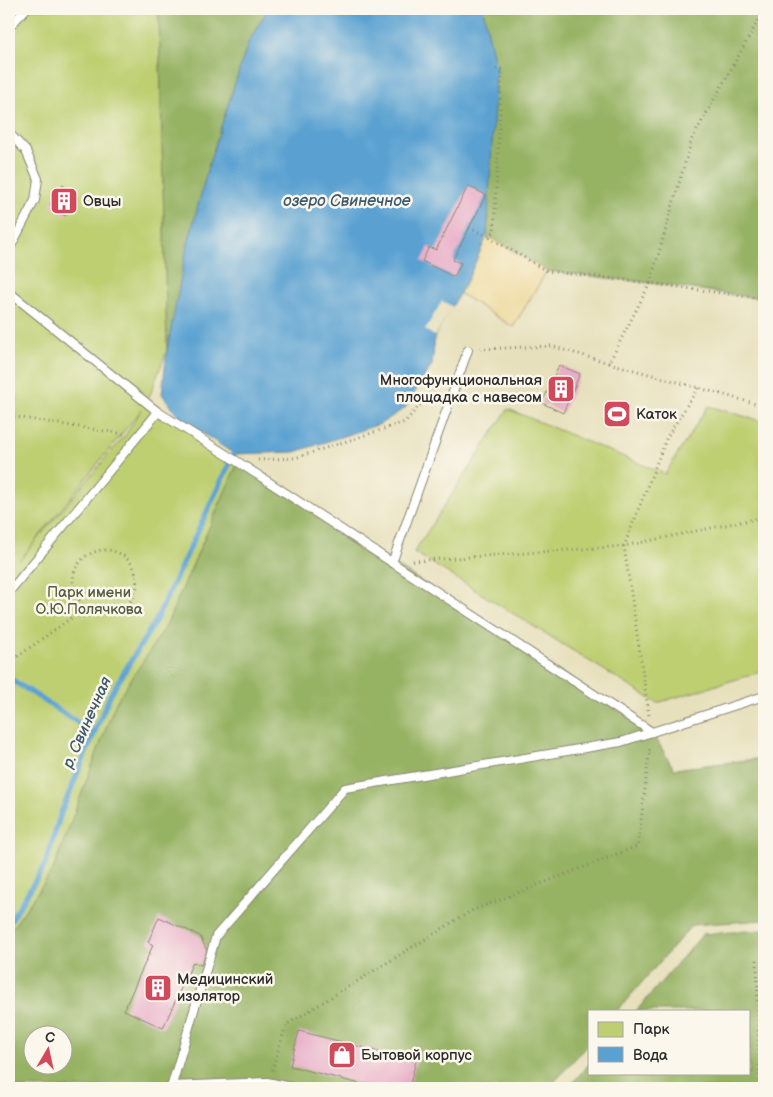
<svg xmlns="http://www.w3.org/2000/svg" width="773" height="1097" viewBox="0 0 773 1097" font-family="'Balsamiq Sans',sans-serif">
<rect width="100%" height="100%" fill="#fbf7ec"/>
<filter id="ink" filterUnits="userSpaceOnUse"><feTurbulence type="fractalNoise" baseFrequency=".02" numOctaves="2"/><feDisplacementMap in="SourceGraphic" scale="10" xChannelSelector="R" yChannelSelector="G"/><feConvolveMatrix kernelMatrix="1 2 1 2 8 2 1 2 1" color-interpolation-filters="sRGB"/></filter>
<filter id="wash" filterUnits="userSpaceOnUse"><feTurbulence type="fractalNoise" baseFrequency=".0096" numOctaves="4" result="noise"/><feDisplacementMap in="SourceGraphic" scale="20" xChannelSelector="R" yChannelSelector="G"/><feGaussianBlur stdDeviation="1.12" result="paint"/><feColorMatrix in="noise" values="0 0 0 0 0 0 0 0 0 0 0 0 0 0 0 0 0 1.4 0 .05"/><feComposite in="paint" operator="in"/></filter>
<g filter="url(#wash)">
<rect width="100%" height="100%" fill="#e7e0bc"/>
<g fill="#becf72" stroke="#747d4e" fill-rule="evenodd">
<path d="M9 9H150L159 15 167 350 147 403 238 462 165 628 116 702 53 870 9 933ZM142 409 126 434 19 561Z"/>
<polygon points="708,406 764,422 764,671 657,703 414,552 508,409 665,474"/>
</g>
<g fill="#96b264" stroke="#606e48" fill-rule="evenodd">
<polygon points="150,9 268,9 248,43 209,164 186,251 167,350 159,15"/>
<polygon points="483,9 764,9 764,299 650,283 547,271 487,236 489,198 492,52"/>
<path d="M238 462 652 732 674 769 764 758V920L692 925 617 1011H589V1043L549 1088H9V933L53 870 116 702 165 628ZM32 1034H62V1064H32Z"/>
<polygon points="764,930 764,1088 568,1088 589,1064 589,1073 749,1073 749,1011 636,1011 703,934"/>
</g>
<polygon fill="#eeda9e" stroke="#8c8264" points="487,236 547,271 513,327 459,293"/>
<polygon fill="#5aa1d1" stroke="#42667e" points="268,9 483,9 496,69 487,236 468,279 435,336 432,365 405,408 380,424 295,452 234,454 180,418 162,394 167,350 186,251 209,164 248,43"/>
<polygon fill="#e7e0bc" points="442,301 453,307 435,336 425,330"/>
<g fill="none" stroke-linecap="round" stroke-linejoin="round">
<g stroke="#5aa1d1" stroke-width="5.5">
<polyline points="9,678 94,733"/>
<polyline points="9,923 45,865 61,813 110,695 156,620 234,454"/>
</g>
</g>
<g id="blocks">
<g fill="#e8adc8">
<polygon points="63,185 78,198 65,216 50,204"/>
<polygon points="468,186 486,195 453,260 461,263 454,277 422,261 429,247 436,250"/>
<polygon points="559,365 580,374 563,413 542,403"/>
<polygon points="159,917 200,936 207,951 201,965 193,962 163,1028 124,1010 153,945 148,942"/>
<polygon points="299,1031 416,1061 409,1088 376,1088 290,1066"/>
</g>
</g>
</g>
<g filter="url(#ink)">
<use href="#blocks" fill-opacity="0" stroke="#898674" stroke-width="1"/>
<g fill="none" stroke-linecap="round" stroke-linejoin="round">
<defs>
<g id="lane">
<polyline points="9,27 26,9"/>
<polyline points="9,133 26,151 38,179 35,200 9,250"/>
<polyline points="9,292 158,412 9,592"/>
<polyline points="158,412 238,462 652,732"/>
<polyline points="392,563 468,350"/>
<polyline points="169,1088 172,1086 267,1082 296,1088"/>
<polyline points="171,1088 216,936 345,788 621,742 764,696"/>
</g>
</defs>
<use href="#lane" stroke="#898674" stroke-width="10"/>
<g stroke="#898674" stroke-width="3" stroke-dasharray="1 4" stroke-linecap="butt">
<polyline points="496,69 502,69 494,232 487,236 547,271 650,283 692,139 764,10"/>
<polyline points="469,228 487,236"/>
<polyline points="480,349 551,346 609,363 650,283 764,299"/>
<polyline points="609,363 764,406"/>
<polyline points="9,416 124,434"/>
<polyline points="258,460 295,458 405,422 444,378"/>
<circle cx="105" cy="582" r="32"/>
<polyline points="413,561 624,546 764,517"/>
<polyline points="9,652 17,657 85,608"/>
<polyline points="649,715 624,546 667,437 698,388"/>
<polyline points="757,960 760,1088"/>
<polyline points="272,1070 286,1025 471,911 638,846 650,746"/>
</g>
<use href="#lane" stroke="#fff" stroke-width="8"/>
</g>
</g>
<defs>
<symbol id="building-square" viewBox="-11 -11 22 22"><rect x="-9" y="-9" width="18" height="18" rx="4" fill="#d1495b" stroke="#fbf7ec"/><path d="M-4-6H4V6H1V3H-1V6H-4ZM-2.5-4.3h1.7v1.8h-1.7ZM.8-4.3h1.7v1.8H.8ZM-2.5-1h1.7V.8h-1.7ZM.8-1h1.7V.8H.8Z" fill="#fff"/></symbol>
<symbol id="stadium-square" viewBox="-11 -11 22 22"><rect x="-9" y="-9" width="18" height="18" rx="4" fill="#d1495b" stroke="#fbf7ec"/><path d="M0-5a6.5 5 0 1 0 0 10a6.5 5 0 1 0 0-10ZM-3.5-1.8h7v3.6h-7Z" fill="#fff"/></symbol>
<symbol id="shop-square" viewBox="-11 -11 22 22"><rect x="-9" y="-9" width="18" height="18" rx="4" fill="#d1495b" stroke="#fbf7ec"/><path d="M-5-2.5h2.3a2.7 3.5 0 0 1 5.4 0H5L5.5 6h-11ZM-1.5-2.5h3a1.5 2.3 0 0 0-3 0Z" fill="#fff"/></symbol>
</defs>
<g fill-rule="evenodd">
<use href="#building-square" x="48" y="185" width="32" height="32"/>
<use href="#building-square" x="545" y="373" width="32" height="32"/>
<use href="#stadium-square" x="601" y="398" width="32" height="32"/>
<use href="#building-square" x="142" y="972" width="32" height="32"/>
<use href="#shop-square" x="326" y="1039" width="32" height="32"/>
</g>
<g text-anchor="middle" stroke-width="5" stroke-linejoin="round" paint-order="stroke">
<g font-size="15" fill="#2b2b2b" stroke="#fbf7ec" text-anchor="start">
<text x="83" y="206">Овцы</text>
<text x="542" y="385" text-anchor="end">Многофункциональная<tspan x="542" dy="17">площадка с навесом</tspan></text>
<text x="636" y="419">Каток</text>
<text x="177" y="984">Медицинский<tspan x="177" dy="17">изолятор</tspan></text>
<text x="361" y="1060">Бытовой корпус</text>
</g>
<g font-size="15" fill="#575c40" stroke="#fbf7ec">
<text x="89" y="597">Парк имени<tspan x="89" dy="17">О.Ю.Полячкова</tspan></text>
</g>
<g font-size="16" font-style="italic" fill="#3e5a6d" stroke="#fbf7ec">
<text x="347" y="206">озеро Свинечное</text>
<text transform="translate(86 722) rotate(-66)" y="6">р. Свинечная</text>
</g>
</g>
<rect width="773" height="1097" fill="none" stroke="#fbf7ec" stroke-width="30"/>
<rect x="588" y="1010" width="162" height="65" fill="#fbf7ec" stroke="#a8a59f"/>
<rect x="598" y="1022" width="25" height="15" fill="#becf72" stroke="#a8a59f"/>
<text x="633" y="1034" font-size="15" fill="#2b2b2b">Парк</text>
<rect x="598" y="1047" width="25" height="15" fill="#5aa1d1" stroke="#a8a59f"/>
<text x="633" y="1060" font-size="15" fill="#2b2b2b">Вода</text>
<g transform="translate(48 1050) rotate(9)"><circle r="24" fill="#fbf7ec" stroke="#a8a59f"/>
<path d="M0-4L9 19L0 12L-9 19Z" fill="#d1495b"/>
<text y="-8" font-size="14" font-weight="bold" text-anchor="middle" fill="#2b2b2b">С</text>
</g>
</svg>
